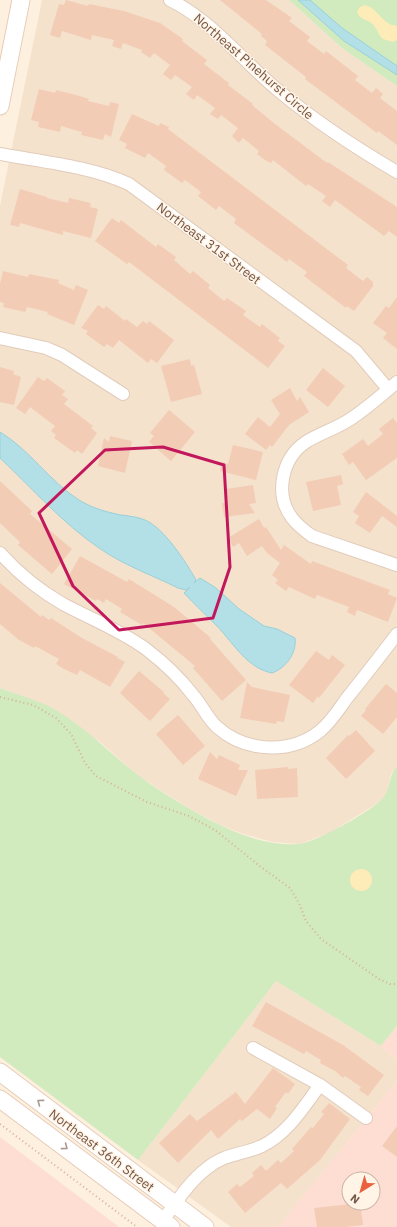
<svg xmlns="http://www.w3.org/2000/svg" width="397" height="1227" viewBox="0 0 397 1227" font-family="'IBM Plex Sans',sans-serif">
<rect width="100%" height="100%" fill="#fdf0df"/>
<g fill="#f4e2cd">
<polygon points="42,0 289,0 342,48 397,86 397,766 391,774 387,794 381,801 331,832 300,844 273,842 243,834 220,825 187,807 140,777 101,743 53,709 0,688 0,206"/>
<polygon points="276,981 381,1046 397,1060 397,1081 278,1227 231,1227 138,1160"/>
</g>
<g fill="#feded2" fill-rule="evenodd">
<polygon points="397,1026 397,1060 381,1046"/>
<path d="M397 1081V1227H278ZM349 1179H373V1203H349Z"/>
<polygon points="0,1137 119,1227 0,1227"/>
</g>
<g fill="#d1eabe">
<polygon points="289,0 397,0 397,86 342,48"/>
<path d="M0 688C17 695 38 700 54 709 85 727 111 754 139 776 148 783 158 789 167 795 206 819 252 847 299 844 314 843 370 812 381 800 392 790 387 778 397 766V1026L381 1046 276 981 138 1160 0 1057Z"/>
</g>
<g fill="#feecb8">
<path d="M365 5C376 8 379 17 388 23 390 25 394 25 397 26V40L393 42 383 39C378 35 378 30 374 26 370 19 360 21 357 12L360 7Z"/>
<circle cx="361" cy="880" r="11"/>
</g>
<g fill="#b3e0e6" stroke="#99d0d8">
<polygon points="298,0 310,0 342,28 397,66 397,75 344,41"/>
<path d="M0 432C30 450 49 481 79 500 92 508 106 512 121 515 129 516 138 517 145 520 164 528 186 562 196 580L194 583 200 578 216 588 239 609 264 626 277 629 295 638C297 653 286 668 272 673 247 668 234 644 217 626 206 615 194 604 184 593L190 587 186 590 178 588C152 575 123 565 99 548 62 523 32 488 0 458Z"/>
</g>
<g fill="#f3ccb6">
<polygon points="66,0 88,6 89,4 124,11 160,23 183,39 182,41 207,60 204,64 229,83 228,85 253,104 252,105 275,124 327,163 328,162 397,207 397,237 389,231 384,236 335,200 330,207 322,201 326,196 308,184 306,186 273,160 271,163 265,160 257,154 259,151 243,138 239,143 232,136 238,128 221,115 218,119 210,114 215,108 197,95 194,100 186,94 192,87 175,75 171,80 163,74 170,65 154,53 150,58 141,52 142,50 123,43 121,49 112,46 114,40 92,35 91,40 62,31 60,38 50,35 59,4 64,5"/>
<polygon points="220,0 266,0 292,18 289,21 310,37 307,41 324,54 326,51 358,76 355,80 372,93 376,88 383,94 380,98 397,111 397,145 378,131 377,133 305,79 306,77 265,45 267,41 261,36 262,34"/>
<polygon points="39,89 55,93 56,90 76,95 89,99 88,101 109,106 110,102 119,104 111,137 105,134 103,140 81,135 82,132 61,126 60,132 38,127 39,122 31,120"/>
<polygon points="132,114 159,126 160,123 169,127 168,129 348,265 346,268 363,281 367,277 373,282 373,286 354,311 347,306 346,308 304,276 307,272 289,259 287,262 234,223 236,219 219,206 216,210 198,196 201,192 185,180 182,183 164,170 166,166 148,153 145,158 125,148 127,144 119,140"/>
<polygon points="20,189 47,197 47,198 68,203 69,198 91,203 90,207 98,209 91,238 63,231 63,235 20,223 19,227 10,225"/>
<polygon points="112,218 119,223 121,220 156,247 158,244 176,257 174,260 190,274 193,271 210,285 208,288 224,301 227,298 246,311 243,315 260,327 262,324 280,338 278,341 285,346 268,368 129,262 127,264 95,241"/>
<polygon points="3,271 28,277 29,274 59,280 58,283 74,290 76,285 88,290 74,325 47,314 48,312 27,307 25,312 3,307 4,303 0,302 0,284"/>
<polygon points="397,297 397,349 383,338 387,333 373,323 386,306 389,308"/>
<polygon points="98,305 104,309 106,306 125,321 126,319 137,327 143,321 147,324 149,321 174,340 157,363 151,359 148,363 119,340 113,348 107,344 104,347 86,334 88,331 81,328"/>
<polygon points="190,359 191,366 194,365 202,394 171,402 161,366"/>
<polygon points="0,367 14,371 13,374 21,377 14,405 0,402"/>
<polygon points="323,368 345,386 328,407 306,390"/>
<polygon points="38,377 44,381 47,378 65,391 62,395 68,399 64,404 93,426 91,428 97,433 82,454 77,450 75,453 54,438 56,435 51,431 55,426 30,407 25,414 16,408"/>
<polygon points="290,388 297,401 300,397 309,412 289,425 272,447 270,445 266,450 245,434 258,417 270,427 280,414 271,400"/>
<polygon points="169,410 195,432 171,461 149,442 154,436 150,433"/>
<polygon points="393,418 397,423 397,458 366,480 353,462 349,465 342,454 363,439 368,446 383,434 379,429"/>
<polygon points="110,436 132,441 125,473 98,466 104,438 109,442"/>
<polygon points="233,445 263,452 256,480 220,471 222,462 228,464"/>
<polygon points="341,475 343,484 337,486 341,505 313,511 306,482"/>
<polygon points="0,481 32,511 30,514 72,549 52,574 18,545 20,542 0,523"/>
<polygon points="253,485 256,503 249,504 255,513 224,517 222,503 228,503 226,489"/>
<polygon points="366,492 397,516 397,527 382,516 370,533 355,523 359,516 353,512"/>
<polygon points="259,519 264,528 266,527 281,550 284,545 311,564 312,561 390,590 388,594 397,598 388,622 357,610 355,616 347,612 349,607 317,595 315,599 289,587 286,591 275,583 278,580 272,575 280,563 267,553 262,546 247,556 239,543 233,547 228,538"/>
<polygon points="80,556 127,582 129,579 174,607 211,638 210,639 246,680 222,701 193,668 195,666 143,623 142,625 120,612 122,609 106,599 104,603 97,599 96,601 64,584"/>
<polygon points="0,583 41,617 42,615 49,620 51,618 82,638 118,657 117,658 125,662 110,687 80,670 77,675 64,669 56,664 59,659 35,646 34,648 19,640 0,624"/>
<polygon points="316,651 329,660 332,655 345,665 319,698 318,696 313,703 289,685"/>
<polygon points="139,671 164,692 163,693 170,699 150,721 120,693"/>
<polygon points="247,682 252,687 290,695 284,722 277,721 276,724 240,718"/>
<polygon points="386,684 397,693 397,717 383,734 361,716 366,710 365,709"/>
<polygon points="178,715 205,746 183,765 156,734"/>
<polygon points="356,730 375,751 346,779 326,758 348,735 349,736"/>
<polygon points="210,752 217,759 219,755 240,765 238,770 248,770 236,796 198,779"/>
<polygon points="288,767 288,769 297,768 298,797 257,799 255,770"/>
<polygon points="266,1002 343,1045 384,1075 368,1096 359,1090 361,1087 345,1076 343,1078 335,1071 320,1063 321,1060 306,1051 304,1054 252,1026"/>
<polygon points="273,1068 295,1084 288,1094 286,1092 275,1107 277,1108 270,1119 257,1109 242,1121 240,1119 218,1139 211,1130 178,1163 159,1143 190,1114 197,1121 236,1092 245,1104"/>
<polygon points="329,1103 350,1119 320,1160 287,1189 281,1183 245,1213 228,1192 237,1184 240,1187 254,1176 252,1173 261,1165 266,1171 278,1160 281,1163 294,1151 292,1149 311,1127 313,1128 324,1114 321,1112"/>
<polygon points="397,1126 397,1157 382,1146"/>
<polygon points="360,1203 363,1225 346,1227 317,1227 314,1208"/>
</g>
<g fill="none" stroke-linecap="round" stroke-linejoin="round">
<defs>
<g id="street">
<path d="M170 0C213 21 242 61 279 91 316 122 356 148 397 172"/>
<path d="M0 154C43 162 89 166 129 184L356 351 388 389"/>
<polyline points="0,338 46,348 62,355 123,394"/>
<path d="M397 382C382 395 368 407 352 418 338 428 320 433 306 442 282 458 274 494 292 518 298 526 305 531 312 536L397 565"/>
<path d="M0 553C18 573 40 591 63 604 91 619 120 630 146 649 163 662 180 678 193 695 202 705 207 718 217 727 245 752 290 755 320 731 331 722 339 709 347 698 364 677 381 655 397 634"/>
<polyline points="253,1048 320,1085 366,1118"/>
<path d="M163 1220C176 1203 189 1182 206 1169 225 1153 242 1155 262 1146 288 1133 303 1108 320 1085"/>
</g>
<g id="secondary">
<polyline points="0,106 21,0"/>
<polyline points="0,1072 205,1227"/>
<polyline points="0,1099 171,1227"/>
</g>
</defs>
<use href="#street" stroke="#e1ccbb" stroke-width="14"/>
<use href="#secondary" stroke="#e6cdb9" stroke-width="19"/>
<g stroke="#d7b099" stroke-width="2" stroke-dasharray="1 3" stroke-linecap="butt">
<polyline points="0,697 33,705 56,718 71,734 85,763 96,776 147,802 189,816 215,830 261,867 290,888 299,903 306,921 321,939 379,979 390,984 397,984"/>
<polyline points="0,1124 137,1227"/>
</g>
<use href="#street" stroke="#fff" stroke-width="12"/>
<use href="#secondary" stroke="#fff" stroke-width="17"/>
</g>
<defs><path id="oneway-chevron" d="M-2-3.5L2.5 0L-2 3.5" fill="none" stroke-width="1.6" stroke-linecap="round" stroke-linejoin="round"/></defs>
<g stroke="#ab9990">
<use href="#oneway-chevron" transform="translate(40 1102) rotate(-143)"/>
<use href="#oneway-chevron" transform="translate(65 1147) rotate(37)"/>
</g>
<path fill="none" stroke="#c2185b" stroke-width="3" stroke-linejoin="round" d="M163 447 224 465 230 567 213 618 119 630 73 586 39 513 105 450Z"/>
<g text-anchor="middle" stroke-width="3" stroke-linejoin="round" paint-order="stroke">
<g font-size="13" fill="#735546" stroke="#fff4e6">
<text transform="translate(254 66) rotate(41)" y="5">Northeast Pinehurst Circle</text>
<text transform="translate(209 243) rotate(37)" y="5">Northeast 31st Street</text>
<text transform="translate(102 1150) rotate(37)" y="5">Northeast 36th Street</text>
</g>
</g>
<g transform="translate(361 1191) rotate(217)"><circle r="19" fill="#fff4e6" stroke="#c7b4a6"/>
<path d="M0-3L7 15L0 10L-7 15Z" fill="#eb613f"/>
<text y="-6" font-size="11" font-weight="bold" text-anchor="middle" fill="#735546">N</text>
</g>
</svg>
